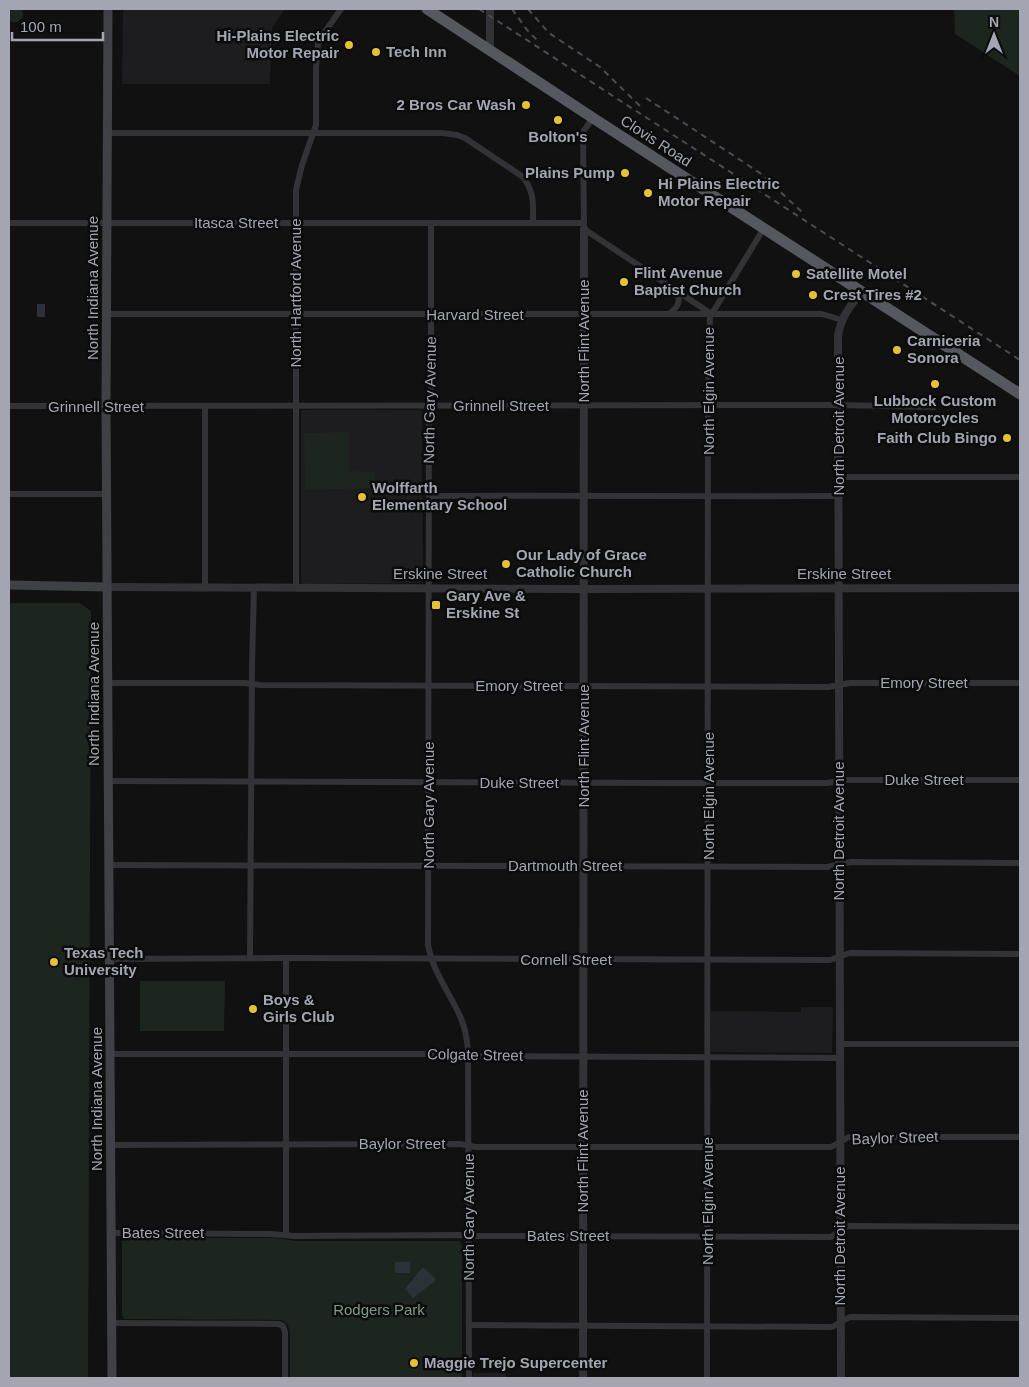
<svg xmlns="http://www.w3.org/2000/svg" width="1029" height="1387" viewBox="0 0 1029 1387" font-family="Helvetica,sans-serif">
<rect width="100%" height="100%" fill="#111112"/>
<g fill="#1d1d1f">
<polygon points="123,9 285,9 272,28 270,84 122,84"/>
<polygon points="303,410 418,410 422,412 423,580 420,583 304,584 301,582 301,412"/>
<polygon points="801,1007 833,1007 832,1053 711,1052 711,1011 801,1012"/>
<rect x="473" y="1373" width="33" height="5"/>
</g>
<g fill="#1d251f">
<polygon points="9,9 22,9 23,17 17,22 13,22 9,20"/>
<polygon points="954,9 1020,9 1020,76 955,34"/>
<polygon points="349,432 349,471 375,472 375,488 305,490 304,433"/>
<polygon points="9,603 80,603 91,611 88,1378 9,1378"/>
<polygon points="140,981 225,981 224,1031 140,1031"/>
<polygon points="124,1238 277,1238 295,1241 460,1241 462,1245 462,1378 290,1378 290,1332 288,1325 282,1320 124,1319 122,1315 122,1242"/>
</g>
<g fill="#2b323a">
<rect x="37" y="304" width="8" height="13"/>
<rect x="395" y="1262" width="15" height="11"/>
<polygon points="422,1268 424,1268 435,1278 435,1281 413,1298 405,1289"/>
</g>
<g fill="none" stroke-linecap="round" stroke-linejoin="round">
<g stroke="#323237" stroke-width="6">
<polyline points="593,118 583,132 584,229 710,313"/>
<path d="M108 133H442L457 135 465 138 523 177C535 193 533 205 533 223"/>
<polyline points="9,223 584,223"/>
<path d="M431 223V400L429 413 428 945C433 972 449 992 460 1016 465 1027 467 1039 468 1050L469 1378"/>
<polyline points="107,314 822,314 842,320"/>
<path d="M669 314C678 307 681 302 677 292"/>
<polyline points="9,406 839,405 934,407"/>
<polyline points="839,477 1020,477"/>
<polyline points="9,494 107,494"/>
<path d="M429 496C566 495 703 497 840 496"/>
<polyline points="296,587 296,190 302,165 316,125 316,67 318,44 324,33 341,9"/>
<polyline points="205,588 205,407"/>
<polyline points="108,683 245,683 260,685 828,687 850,683 1020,683"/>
<polyline points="108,781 668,783 827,783 847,780 1020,780"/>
<polyline points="110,865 827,867 851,862 1020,863"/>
<polyline points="250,958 252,664 254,587"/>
<polyline points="286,958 286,1235"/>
<polyline points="110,959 286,958 830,960 850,953 1020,954"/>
<polyline points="839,1044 1020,1044"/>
<polyline points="111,1054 460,1054 476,1056 839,1058"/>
<polyline points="112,1145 460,1144 476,1147 831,1147 849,1137 1020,1137"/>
<polyline points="112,1233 270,1234 294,1236 460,1235 476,1236 831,1237 848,1226 1020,1227"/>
<polyline points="112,1323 279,1324 283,1326 285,1332 285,1378"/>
<polyline points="469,1325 832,1327 850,1317 1020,1318"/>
<polyline points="707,1378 708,405 710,317 764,228"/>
</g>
<g stroke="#323237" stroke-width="8">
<polyline points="490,50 490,9"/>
<polyline points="107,587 583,589 1020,588"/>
<polyline points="583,1378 584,229"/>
<path d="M841 1378C837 1031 842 683 838 336 841 317 850 306 862 291"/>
</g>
<g stroke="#404147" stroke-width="9">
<path d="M108 9C108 142 106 275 106 408 107 731 111 1055 112 1378"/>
<polyline points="9,585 107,587"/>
</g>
<polyline stroke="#56585f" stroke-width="11" points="427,9 593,118 1020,394"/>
<g stroke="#4b4c52" stroke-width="2" stroke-dasharray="6 5" stroke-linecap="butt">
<polyline points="479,9 1020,360"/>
<polyline points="512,9 527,30 538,41"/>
<polyline points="528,9 549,33 600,67 642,108"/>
<polyline points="646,98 760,173 802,212"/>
</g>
</g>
<g fill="#e5c136" stroke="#0c0c0d" stroke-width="2">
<circle cx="349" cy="45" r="5"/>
<circle cx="376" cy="52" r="5"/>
<circle cx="526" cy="105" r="5"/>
<circle cx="558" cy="120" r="5"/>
<circle cx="625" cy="173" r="5"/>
<circle cx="648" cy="193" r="5"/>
<circle cx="796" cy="274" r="5"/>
<circle cx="624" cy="282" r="5"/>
<circle cx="813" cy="295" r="5"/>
<circle cx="897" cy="350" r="5"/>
<circle cx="935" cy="384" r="5"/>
<circle cx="1007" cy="438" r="5"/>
<circle cx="362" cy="497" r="5"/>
<circle cx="506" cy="564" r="5"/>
<rect x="431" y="600" width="10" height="10" rx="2.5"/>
<circle cx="54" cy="962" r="5"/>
<circle cx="253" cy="1009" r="5"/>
<circle cx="414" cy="1363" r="5"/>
</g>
<g text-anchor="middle" stroke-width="5" stroke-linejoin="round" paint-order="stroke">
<g font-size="15" font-weight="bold" fill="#a3a6b2" stroke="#0c0c0d" text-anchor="start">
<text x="339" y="41" text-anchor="end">Hi-Plains Electric<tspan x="339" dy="17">Motor Repair</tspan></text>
<text x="386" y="57">Tech Inn</text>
<text x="516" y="110" text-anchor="end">2 Bros Car Wash</text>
<text x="558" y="142" text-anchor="middle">Bolton's</text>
<text x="615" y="178" text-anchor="end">Plains Pump</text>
<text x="658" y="189">Hi Plains Electric<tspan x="658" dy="17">Motor Repair</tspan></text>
<text x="634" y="278">Flint Avenue<tspan x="634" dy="17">Baptist Church</tspan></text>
<text x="806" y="279">Satellite Motel</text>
<text x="823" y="300">Crest Tires #2</text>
<text x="907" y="346">Carniceria<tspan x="907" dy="17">Sonora</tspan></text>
<text x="935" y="406" text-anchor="middle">Lubbock Custom<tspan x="935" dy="17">Motorcycles</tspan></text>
<text x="997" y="443" text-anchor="end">Faith Club Bingo</text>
<text x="372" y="493">Wolffarth<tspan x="372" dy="17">Elementary School</tspan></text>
<text x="516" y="560">Our Lady of Grace<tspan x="516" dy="17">Catholic Church</tspan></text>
<text x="446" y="601">Gary Ave &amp;<tspan x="446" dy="17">Erskine St</tspan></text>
<text x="64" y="958">Texas Tech<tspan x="64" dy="17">University</tspan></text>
<text x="263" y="1005">Boys &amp;<tspan x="263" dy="17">Girls Club</tspan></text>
<text x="424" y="1368">Maggie Trejo Supercenter</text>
</g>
<g font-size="15" fill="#a3a6b2" stroke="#0c0c0d">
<text transform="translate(656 141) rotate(33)" y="5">Clovis Road</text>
<text x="236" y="228">Itasca Street</text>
<text transform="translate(93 288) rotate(-90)" y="5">North Indiana Avenue</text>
<text transform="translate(296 293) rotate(-90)" y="5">North Hartford Avenue</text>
<text x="475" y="320">Harvard Street</text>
<text transform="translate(584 341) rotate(-90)" y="5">North Flint Avenue</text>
<text transform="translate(709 391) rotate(-90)" y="5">North Elgin Avenue</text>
<text transform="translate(430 400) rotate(-89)" y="5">North Gary Avenue</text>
<text x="501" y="411">Grinnell Street</text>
<text x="96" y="412">Grinnell Street</text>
<text transform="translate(839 426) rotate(-90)" y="5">North Detroit Avenue</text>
<text x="440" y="579">Erskine Street</text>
<text x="844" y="579">Erskine Street</text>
<text x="924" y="688">Emory Street</text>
<text x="519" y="691">Emory Street</text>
<text transform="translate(94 694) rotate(-90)" y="5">North Indiana Avenue</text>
<text transform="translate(584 746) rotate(-90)" y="5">North Flint Avenue</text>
<text x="924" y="785">Duke Street</text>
<text x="519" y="788">Duke Street</text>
<text transform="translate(709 796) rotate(-90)" y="5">North Elgin Avenue</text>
<text transform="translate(429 805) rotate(-90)" y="5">North Gary Avenue</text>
<text transform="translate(839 831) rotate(-90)" y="5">North Detroit Avenue</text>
<text x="565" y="871">Dartmouth Street</text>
<text x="566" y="965">Cornell Street</text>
<text transform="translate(475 1055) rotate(1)" y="5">Colgate Street</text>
<text transform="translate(97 1099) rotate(-90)" y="5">North Indiana Avenue</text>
<text transform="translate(895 1138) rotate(-2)" y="5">Baylor Street</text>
<text x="402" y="1149">Baylor Street</text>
<text transform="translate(583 1151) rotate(-90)" y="5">North Flint Avenue</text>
<text transform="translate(708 1201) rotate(-90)" y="5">North Elgin Avenue</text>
<text transform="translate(469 1217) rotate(-90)" y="5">North Gary Avenue</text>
<text x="163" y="1238">Bates Street</text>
<text x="568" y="1241">Bates Street</text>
<text transform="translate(840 1236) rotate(-90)" y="5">North Detroit Avenue</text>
</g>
<g font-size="15" fill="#7b9c81" stroke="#0c0c0d">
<text x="379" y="1315">Rodgers Park</text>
</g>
</g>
<rect width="1029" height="1387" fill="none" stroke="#a3a6b2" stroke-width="20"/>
<g transform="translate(994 35)" stroke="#0c0c0d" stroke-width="4" paint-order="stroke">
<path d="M0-4L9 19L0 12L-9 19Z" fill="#a3a6b2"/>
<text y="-8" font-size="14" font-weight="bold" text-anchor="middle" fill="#a3a6b2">N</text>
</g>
<path d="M12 32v8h91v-8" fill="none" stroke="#a3a6b2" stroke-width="2.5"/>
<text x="20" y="32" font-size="15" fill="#a3a6b2" stroke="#0c0c0d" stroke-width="4" paint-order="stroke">100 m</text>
</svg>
